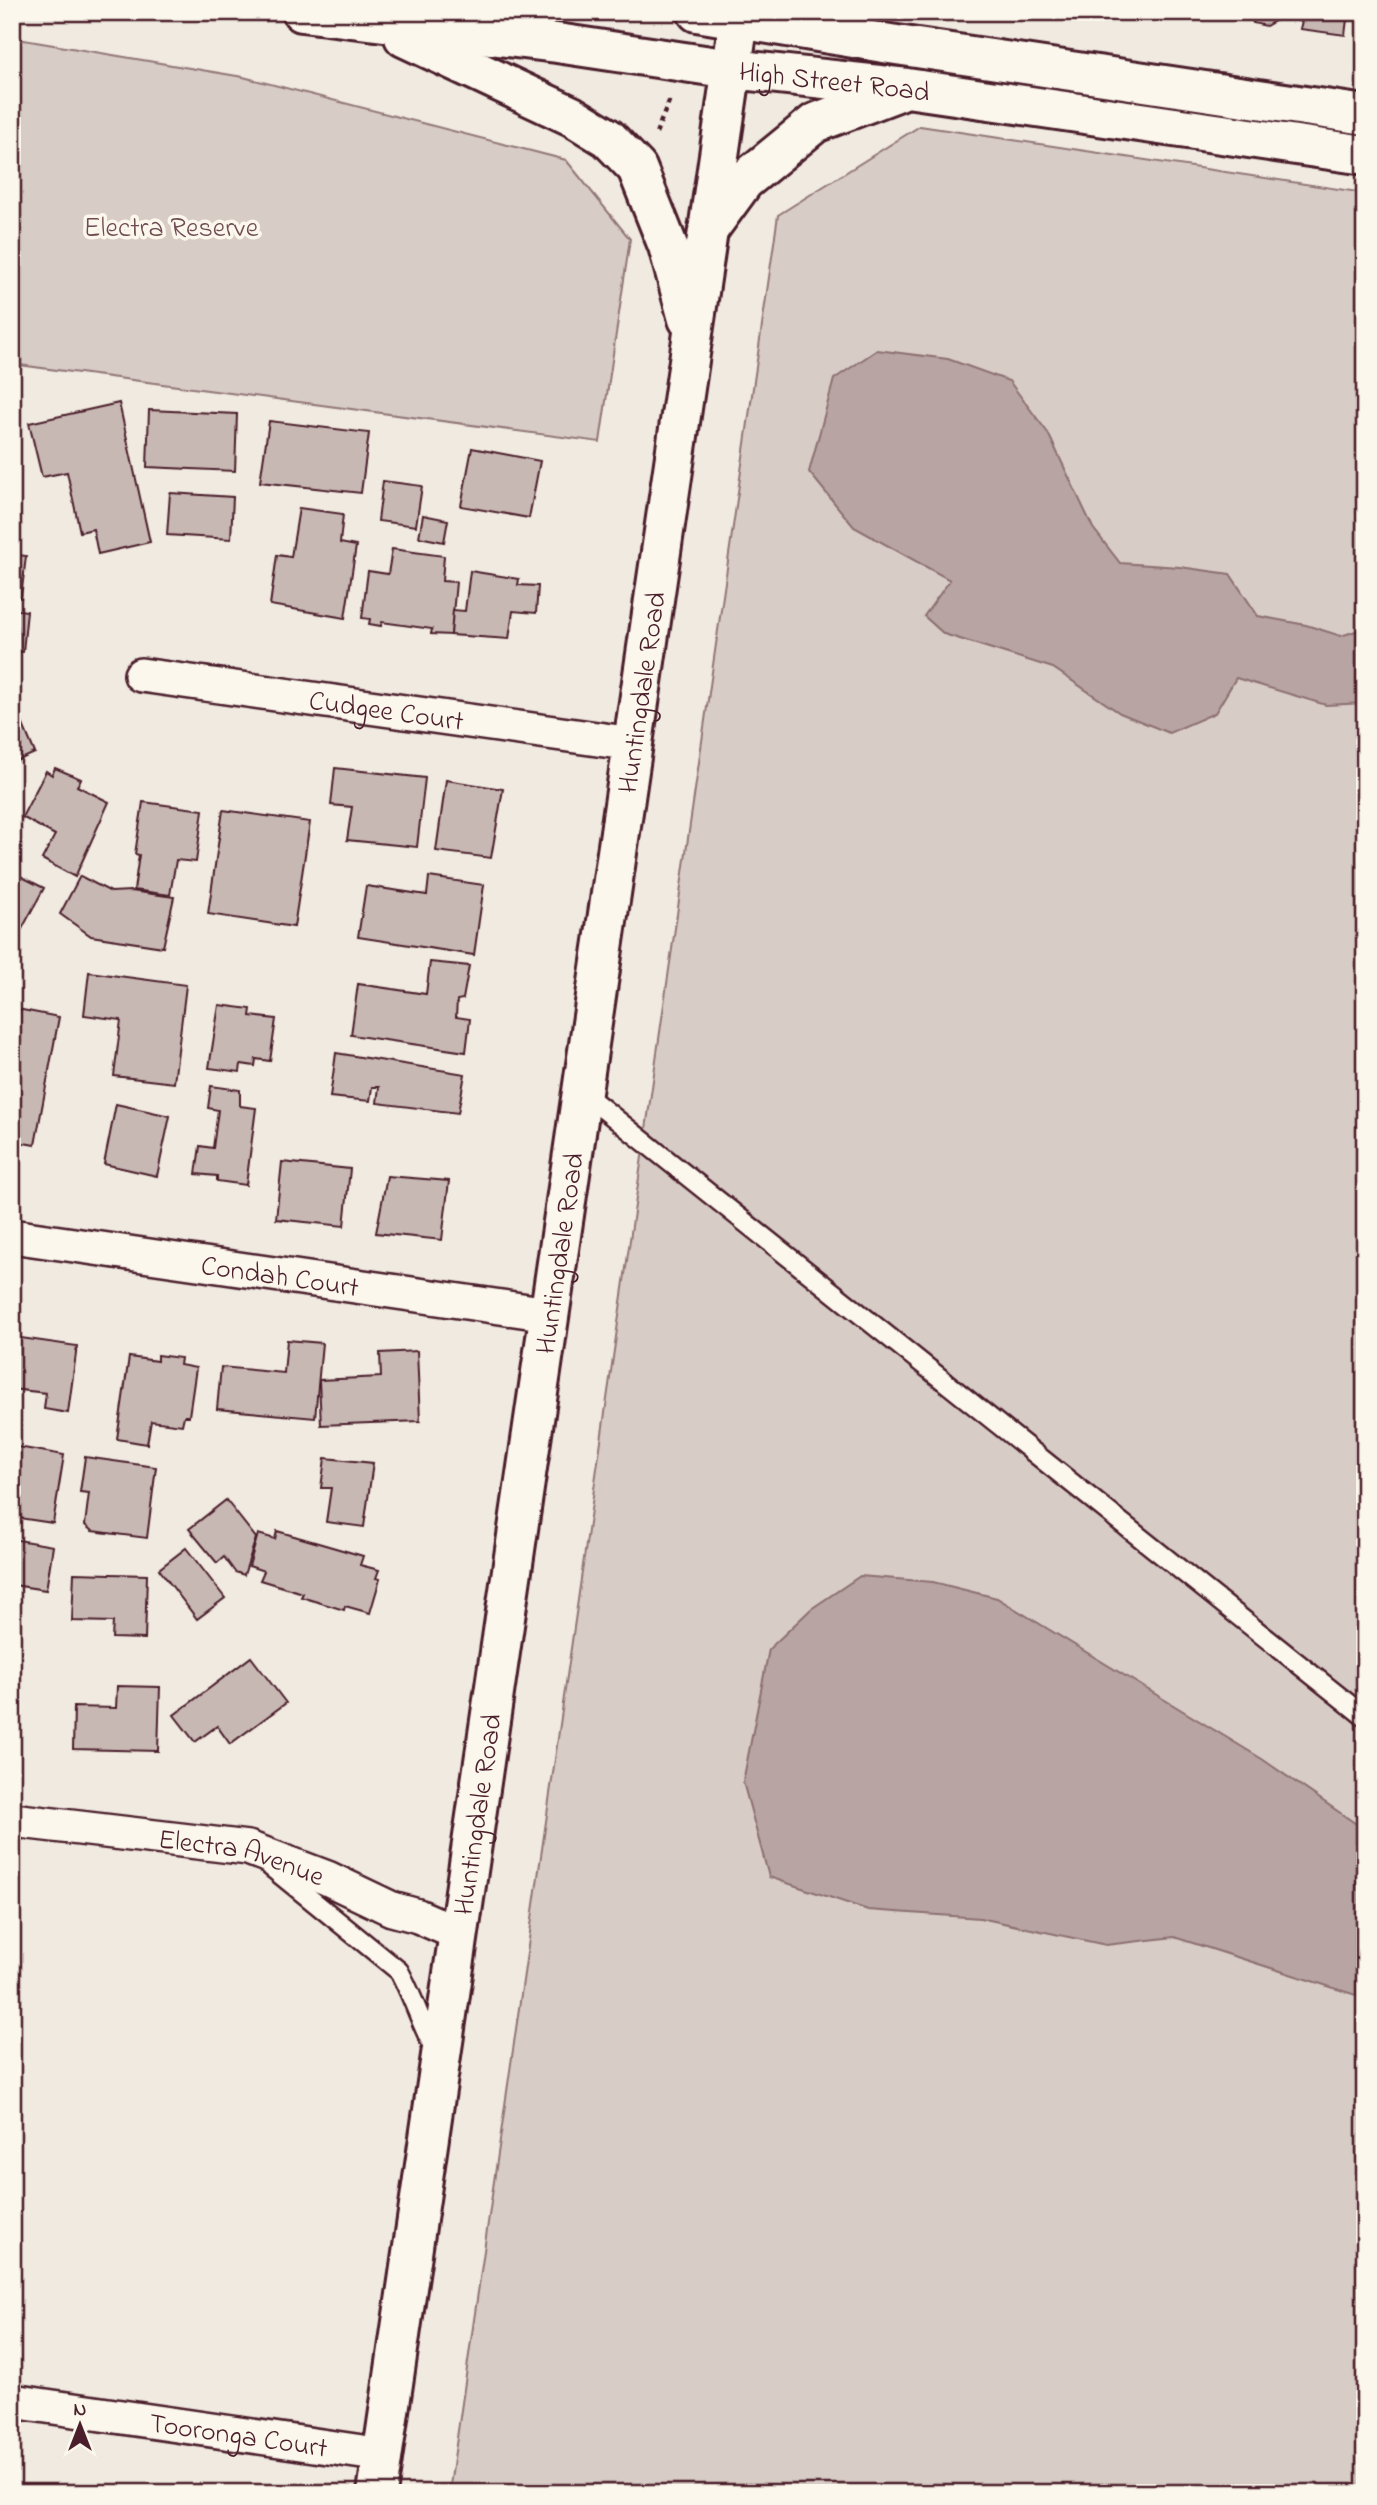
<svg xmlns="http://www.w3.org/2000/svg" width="1377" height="2505" viewBox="0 0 1377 2505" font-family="'Indie Flower',sans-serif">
<rect width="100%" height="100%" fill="#f0eae0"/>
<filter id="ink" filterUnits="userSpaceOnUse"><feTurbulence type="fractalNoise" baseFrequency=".0143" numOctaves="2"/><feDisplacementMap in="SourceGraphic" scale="14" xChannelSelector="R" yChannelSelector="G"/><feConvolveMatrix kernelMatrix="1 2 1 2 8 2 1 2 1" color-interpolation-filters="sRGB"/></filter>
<g filter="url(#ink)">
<g fill="#d8ccc6" stroke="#917678" stroke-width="2">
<polygon points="12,38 243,77 566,160 630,239 600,442 12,364"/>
<polygon points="920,126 1365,193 1365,2493 449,2493 778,215"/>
</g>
<g fill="#b8a4a2" stroke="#8c6f72" stroke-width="2">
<polygon points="877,350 948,359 1009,381 1048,433 1093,528 1120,563 1180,567 1230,574 1258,616 1306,625 1341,636 1365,628 1365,703 1326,705 1236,678 1215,713 1169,733 1120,713 1053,668 944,634 924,616 950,580 854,527 809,472 834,379"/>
<polygon points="860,1576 933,1582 997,1598 1262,1759 1365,1830 1365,1998 1174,1937 1106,1945 980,1918 868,1910 769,1877 743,1782 769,1649 811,1609"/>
</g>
<g fill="#c8b8b3" stroke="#4a1f2b" stroke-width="2">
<polygon points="1248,12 1348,12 1345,35 1300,29 1302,21 1298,21 1299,16 1279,13 1278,19 1266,26 1253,23"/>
<polygon points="1355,12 1365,12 1365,18 1355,16"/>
<polygon points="119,403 150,542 98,554 93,529 80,532 67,472 42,477 29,423"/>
<polygon points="149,410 237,414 235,471 147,467"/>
<polygon points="269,421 369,433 361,493 260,482"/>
<polygon points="472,448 540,461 529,518 461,506"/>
<polygon points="383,481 422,486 416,526 378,521"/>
<polygon points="170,493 233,497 231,539 167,535"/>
<polygon points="299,508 343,514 340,543 356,546 345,618 270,605 277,555 291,557"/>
<polygon points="423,515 448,520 444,542 419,537"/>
<polygon points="392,549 444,556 442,581 456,582 451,635 431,634 432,629 382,622 381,626 369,624 370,619 362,618 368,571 388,574"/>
<polygon points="12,554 26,556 21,598 12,597"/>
<polygon points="470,571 519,579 518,585 538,586 536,613 513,611 509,639 451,635 453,610 465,611"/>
<polygon points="12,609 27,611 23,652 12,651"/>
<polygon points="12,699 35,753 12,763"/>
<polygon points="55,768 81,779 77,786 109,802 75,877 42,859 55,835 22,817 46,771 52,775"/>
<polygon points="335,768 425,778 417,847 347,840 352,807 331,805"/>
<polygon points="446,780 503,789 491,858 436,851"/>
<polygon points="143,802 203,810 196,862 176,860 170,895 134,890 139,855 135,854"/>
<polygon points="223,810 310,822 294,927 208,914"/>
<polygon points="12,872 44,888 22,929 12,924"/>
<polygon points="80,876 111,892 131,891 174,897 163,947 91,936 60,914"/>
<polygon points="429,877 484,885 474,955 358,937 366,886 427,895"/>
<polygon points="430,962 469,966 463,999 457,1000 456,1017 470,1019 466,1052 351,1035 358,984 426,994"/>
<polygon points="89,972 186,985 174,1083 114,1076 121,1020 84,1015"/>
<polygon points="219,1005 251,1009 250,1016 276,1019 270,1061 256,1059 255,1066 241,1064 240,1072 209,1068"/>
<polygon points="12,1008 59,1017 35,1145 12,1141"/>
<polygon points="336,1053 465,1074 458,1113 377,1103 379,1087 372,1087 370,1101 330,1097"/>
<polygon points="211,1086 240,1090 240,1106 256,1108 246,1185 217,1181 217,1176 196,1174 200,1146 213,1148 218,1110 208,1108"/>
<polygon points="116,1104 170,1116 157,1176 104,1164"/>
<polygon points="282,1162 350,1169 344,1226 276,1219"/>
<polygon points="387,1176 449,1181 442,1240 376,1233"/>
<polygon points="14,1337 77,1346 68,1413 44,1409 46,1393 12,1389"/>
<polygon points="287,1340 322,1343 315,1418 217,1409 221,1367 284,1373"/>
<polygon points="417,1351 420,1421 321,1425 319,1380 381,1377 380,1353"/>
<polygon points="157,1355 181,1358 180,1365 196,1368 189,1416 184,1416 182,1425 151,1421 147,1444 117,1439 129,1357 157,1361"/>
<polygon points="12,1446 64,1455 53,1523 12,1517"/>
<polygon points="85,1457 156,1467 147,1538 92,1531 85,1525 89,1493 80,1492"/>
<polygon points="325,1458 373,1463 364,1527 326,1522 331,1488 321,1488"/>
<polygon points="226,1500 256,1538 244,1575 235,1572 224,1557 217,1563 189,1529"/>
<polygon points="277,1531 363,1556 360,1565 379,1570 376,1578 380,1579 370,1613 345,1606 344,1610 301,1597 303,1593 260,1580 264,1571 249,1566 258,1534 275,1539"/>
<polygon points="12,1539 53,1546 46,1590 13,1585 12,1591"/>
<polygon points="186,1548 225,1598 197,1619 159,1569"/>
<polygon points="74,1573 147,1575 145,1639 112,1638 113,1622 72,1621"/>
<polygon points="251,1657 286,1703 230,1744 217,1726 195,1742 174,1715"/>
<polygon points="117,1686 160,1687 158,1751 73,1749 74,1707 116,1708"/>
</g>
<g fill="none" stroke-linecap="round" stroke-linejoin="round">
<defs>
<g id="service">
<polyline points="582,1092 1365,1717"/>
<path d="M271 1867 399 1971C413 1996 421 2024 435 2050"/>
</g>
<g id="minor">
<path id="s1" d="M141 675 633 744"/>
<path id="s2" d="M12 1236 549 1314"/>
<path id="s3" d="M12 1820 248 1848 327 1878 392 1909 418 1916 459 1934"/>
<path id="s4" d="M12 2401 383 2455"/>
</g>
<g id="primary">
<path id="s5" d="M302 12 557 43 731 69 907 88 1365 155"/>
<polyline points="697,12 890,44 1365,115"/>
<polyline points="404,37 572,116 608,138 637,168 668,246 688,319"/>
<polyline points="709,229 744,181 815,123 899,91"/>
<path id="s6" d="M377 2493 740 12"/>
</g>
</defs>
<use href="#service" stroke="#4a1f2b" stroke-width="23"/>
<use href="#minor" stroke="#4a1f2b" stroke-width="38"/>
<use href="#primary" stroke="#4a1f2b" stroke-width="44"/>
<polyline stroke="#4a1f2b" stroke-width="4.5" stroke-dasharray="5 5" stroke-linecap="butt" points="656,133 670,99"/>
<use href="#service" stroke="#fbf7ec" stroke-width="18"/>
<use href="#minor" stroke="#fbf7ec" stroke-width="33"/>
<use href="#primary" stroke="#fbf7ec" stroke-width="38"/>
</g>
</g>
<g text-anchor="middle" stroke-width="7" stroke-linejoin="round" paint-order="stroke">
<g font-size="28" fill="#4a1f2b" stroke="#fbf7ec">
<text dy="10" stroke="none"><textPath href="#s5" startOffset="537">High Street Road</textPath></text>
<text dy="10" stroke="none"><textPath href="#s6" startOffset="1820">Huntingdale Road</textPath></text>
<text dy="10" stroke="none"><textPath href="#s1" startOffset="248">Cudgee Court</textPath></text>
<text dy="10" stroke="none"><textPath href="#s6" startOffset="1253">Huntingdale Road</textPath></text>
<text dy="10" stroke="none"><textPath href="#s2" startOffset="271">Condah Court</textPath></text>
<text dy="10" stroke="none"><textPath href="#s6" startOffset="686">Huntingdale Road</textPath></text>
<text dy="10" stroke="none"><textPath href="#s3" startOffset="233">Electra Avenue</textPath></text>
<text dy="10" stroke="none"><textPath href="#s4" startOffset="229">Tooronga Court</textPath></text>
</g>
<g font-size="28" fill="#6e4a52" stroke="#fbf7ec">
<text x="171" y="236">Electra Reserve</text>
</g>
</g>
<rect width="1377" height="2505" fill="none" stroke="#fbf7ec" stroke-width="42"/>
<rect x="21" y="21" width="1335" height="2463" fill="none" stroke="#4a1f2b" stroke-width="2.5" filter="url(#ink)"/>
<g transform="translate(80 2425)" stroke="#fbf7ec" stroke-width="5" paint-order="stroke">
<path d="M0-5L12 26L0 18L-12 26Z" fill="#4a1f2b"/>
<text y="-10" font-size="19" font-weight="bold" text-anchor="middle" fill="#4a1f2b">N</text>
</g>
</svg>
